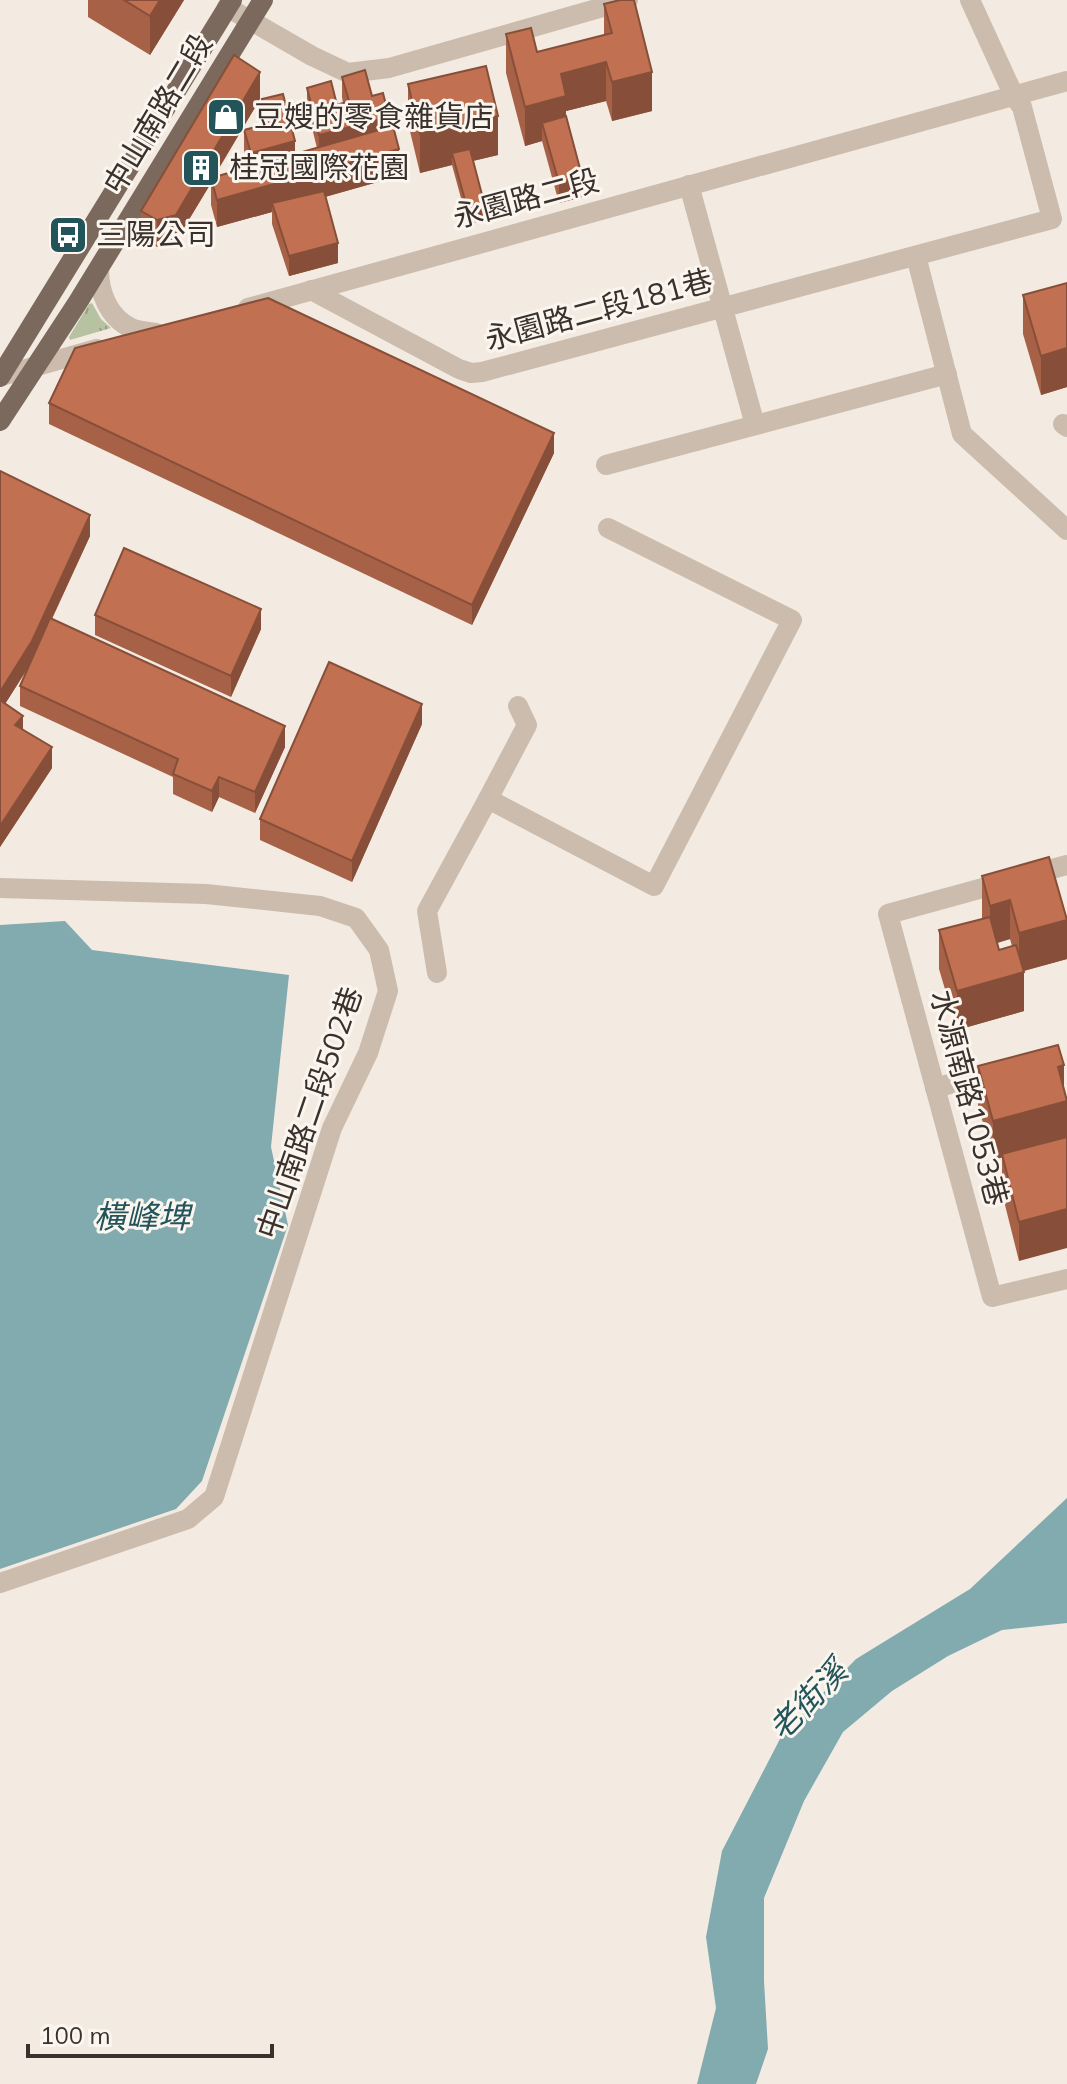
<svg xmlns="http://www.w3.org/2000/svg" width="1067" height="2084" viewBox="0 0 1067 2084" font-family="Mulish,'Noto Sans TC',sans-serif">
<defs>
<pattern id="grass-tufts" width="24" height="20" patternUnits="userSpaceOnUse" patternTransform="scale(2)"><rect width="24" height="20" fill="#b6c2a1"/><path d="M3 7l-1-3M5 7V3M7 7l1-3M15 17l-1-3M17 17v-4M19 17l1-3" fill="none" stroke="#959e83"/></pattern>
</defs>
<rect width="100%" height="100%" fill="#f3ebe1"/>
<polygon fill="url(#grass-tufts)" points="92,303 101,319 111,328 70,340 69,337 89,304"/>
<g fill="#81abaf">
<polygon points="65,921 92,950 289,975 271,1147 288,1225 202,1481 176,1509 0,1569 0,925"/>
<polygon points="1067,1498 1067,1623 1002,1630 948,1656 892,1691 843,1732 804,1801 764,1898 764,1981 768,2049 756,2084 697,2084 716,2008 706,1937 722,1851 782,1735 856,1659 970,1589"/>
</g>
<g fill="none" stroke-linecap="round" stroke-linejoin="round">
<g stroke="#cbbcad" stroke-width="20">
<polyline points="227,7 312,56 348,73 389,68 628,0"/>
<polyline points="689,185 755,425"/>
<polyline points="916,256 962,434 1067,530"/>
<path d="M99 269C99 292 108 317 131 328 138 331 149 332 156 333"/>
<polyline points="311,290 459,369 471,373 482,372 1052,219 1022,107 1014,96 970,0"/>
<polyline points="248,308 1067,81"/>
<polyline points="1,376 97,349"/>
<polyline points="1063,424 1067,427"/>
<polyline points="606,465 947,374"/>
<polyline points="518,706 527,725 488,799 654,886 792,620 608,528"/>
<polyline points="1067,865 888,914 992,1297 1067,1279"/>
<polyline points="0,888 206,894 320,906 356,918 379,950 388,991 368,1053 332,1128 214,1497 188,1519 0,1583"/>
<polyline points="437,973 427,911 488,799"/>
<polyline points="935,1088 1001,1070"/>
</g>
<g stroke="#7b695d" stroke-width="20">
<polyline points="0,377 232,0"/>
<polyline points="0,421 78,302 263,0"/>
</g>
</g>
<g fill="#a66146" fill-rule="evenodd">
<polygon points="88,0 184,0 150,55 88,17"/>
<polygon points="604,4 652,111 612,121 606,101 566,111 566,117 582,197 559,203 542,141 525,146 506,73 506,34 537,52 604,35"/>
<polygon points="342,77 372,96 389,127 399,176 325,197 338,263 289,276 272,224 272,212 217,227 211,205 211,183 176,241 157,247 141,237 141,211 260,99 214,177 249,167 244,150 244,130 263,125 262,99 295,154 317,148 307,108 307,88 337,105 343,103 342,97"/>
<polygon points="408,84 498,155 473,161 485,220 468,224 452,165 420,173 408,123"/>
<polygon points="1067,283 1067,387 1041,395 1023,334 1023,295"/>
<polygon points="49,403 554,453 472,625 49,424"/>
<polygon points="0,471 90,536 52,619 285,747 255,813 219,797 212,812 173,794 173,777 20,706 20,686 28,668 5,704 52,768 0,847"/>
<polygon points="95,615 261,629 231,697 95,635"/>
<polygon points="422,724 352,882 260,840 260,819"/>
<path d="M982 876 1067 919V959L1024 971V1011L957 1030 939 969V930L982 919ZM1010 939 1012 946 999 950 997 943Z"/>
<polygon points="1058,1045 1019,1261 1002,1193 1002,1157 993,1160 978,1105 978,1066"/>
</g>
<g fill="#874f39">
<polygon points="160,0 184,0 150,55 150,16"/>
<polygon points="606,62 606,101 566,111 566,135 542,123 542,141 525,146 525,107 561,74"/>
<polygon points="260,72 260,99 211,181 211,178 211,183 176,241 157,247 157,220"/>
<polygon points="652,72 652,111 612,121 612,82"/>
<polygon points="498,116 498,155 455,165 452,153 452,165 420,173 420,134"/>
<polygon points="389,117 389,137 319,156 319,135"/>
<polygon points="295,141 295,161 251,173 251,153"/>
<polygon points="399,149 399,176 275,211 272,203 272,212 217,227 217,200"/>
<polygon points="582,176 582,197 559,203 559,183"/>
<polygon points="485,206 485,220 468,224 468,211"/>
<polygon points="338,243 338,263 289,276 289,256"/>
<polygon points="1067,348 1067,387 1041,395 1041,356"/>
<polygon points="554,433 554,453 472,625 472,605"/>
<polygon points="90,515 90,536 32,661 0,712 0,692"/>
<polygon points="261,609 261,629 231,697 231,676"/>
<polygon points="422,704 422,724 352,882 352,861"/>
<polygon points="23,716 23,736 15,725"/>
<polygon points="285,726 285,747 255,813 255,792"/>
<polygon points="52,747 52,768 0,847 0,826"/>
<polygon points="219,777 219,797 212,812 212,791"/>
<polygon points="1010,900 1010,939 990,945 990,906"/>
<polygon points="1067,920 1067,959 1019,972 1019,933"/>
<polygon points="1024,972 1024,1011 957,1030 957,991"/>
<polygon points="1064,1065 1064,1102 1067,1101 1067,1140 993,1160 993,1121 1058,1067"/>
<polygon points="1067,1209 1067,1248 1019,1261 1019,1222"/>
</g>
<g fill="#c17151" stroke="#874f39" stroke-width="2">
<polygon points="124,0 160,0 150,16"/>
<polygon points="620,0 634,0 652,72 612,82 606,62 561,74 566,96 525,107 506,34 531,28 537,52 612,33 604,4"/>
<polygon points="234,55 260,72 176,215 157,220 141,211"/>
<polygon points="486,66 498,116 420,134 408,84"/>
<polygon points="365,70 372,96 383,93 389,117 319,135 307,88 331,81 337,105 349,101 342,77"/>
<polygon points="283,94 295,141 251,153 244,130 267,124 262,99"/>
<polygon points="566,116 582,176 559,183 542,123"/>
<polygon points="393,126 399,149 217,200 211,178"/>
<polygon points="470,149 485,206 468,211 452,153"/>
<polygon points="324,191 338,243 289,256 272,203"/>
<polygon points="1067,283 1067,348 1041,356 1023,295"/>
<polygon points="268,298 554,433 472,605 49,403 75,348"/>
<polygon points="0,471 90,515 32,641 0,692"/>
<polygon points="124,548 261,609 231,676 95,615"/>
<polygon points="50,618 285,726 255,792 219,777 212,791 173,774 178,759 20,686"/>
<polygon points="329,662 422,704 352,861 260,819"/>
<polygon points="0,700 23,716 15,725 52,747 0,826"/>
<polygon points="1049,857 1067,920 1019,933 1010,900 990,906 982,876"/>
<polygon points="990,917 999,950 1016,945 1024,972 957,991 939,930"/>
<polygon points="1058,1045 1064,1065 1058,1067 1067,1101 993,1121 978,1066"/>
<polygon points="1067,1137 1067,1209 1019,1222 1002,1154"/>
</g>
<defs>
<symbol id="shop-square" viewBox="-11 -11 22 22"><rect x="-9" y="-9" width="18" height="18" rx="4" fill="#22545a" stroke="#faf5ee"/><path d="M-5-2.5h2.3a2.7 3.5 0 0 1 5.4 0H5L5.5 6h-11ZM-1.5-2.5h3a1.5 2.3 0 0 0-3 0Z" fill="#fff"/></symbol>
<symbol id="building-square" viewBox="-11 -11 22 22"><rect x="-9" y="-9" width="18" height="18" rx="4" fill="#22545a" stroke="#faf5ee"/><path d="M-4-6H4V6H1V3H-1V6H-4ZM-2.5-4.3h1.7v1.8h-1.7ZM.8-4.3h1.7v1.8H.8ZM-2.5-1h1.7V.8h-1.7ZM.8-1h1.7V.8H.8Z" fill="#fff"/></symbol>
<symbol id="bus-square" viewBox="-11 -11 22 22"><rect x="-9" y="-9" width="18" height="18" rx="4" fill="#22545a" stroke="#faf5ee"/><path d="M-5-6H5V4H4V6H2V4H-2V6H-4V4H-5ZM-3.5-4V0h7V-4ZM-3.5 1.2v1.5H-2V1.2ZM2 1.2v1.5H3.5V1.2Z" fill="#fff"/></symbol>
</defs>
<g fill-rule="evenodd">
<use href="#shop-square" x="204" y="95" width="44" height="44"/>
<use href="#building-square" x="179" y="146" width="44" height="44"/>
<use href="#bus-square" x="46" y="213" width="44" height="44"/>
</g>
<g text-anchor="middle" stroke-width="6" stroke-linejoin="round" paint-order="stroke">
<g font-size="30" fill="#3a312c" stroke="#faf5ee">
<text transform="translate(158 114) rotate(-59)" y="10">中山南路二段</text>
<text transform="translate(526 199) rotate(-15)" y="10">永園路二段</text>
<text transform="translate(599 310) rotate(-15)" y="10">永園路二段181巷</text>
<text transform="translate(969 1098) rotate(75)" y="10">水源南路1053巷</text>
<text transform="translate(310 1113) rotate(-71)" y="10">中山南路二段502巷</text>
</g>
<g font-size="30" fill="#3a312c" stroke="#faf5ee" text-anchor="start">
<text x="254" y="127">豆嫂的零食雜貨店</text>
<text x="229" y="178">桂冠國際花園</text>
<text x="96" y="245">三陽公司</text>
</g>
<g font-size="32" font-style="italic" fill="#22545a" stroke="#faf5ee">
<text x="142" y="1228">橫峰埤</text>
<text transform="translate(808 1700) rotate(-46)" y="11">老街溪</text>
</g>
</g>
<path d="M28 2044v12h244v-12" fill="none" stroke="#3a312c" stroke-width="4"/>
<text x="40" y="2044" font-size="24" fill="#3a312c" stroke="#faf5ee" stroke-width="6" paint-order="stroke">100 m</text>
</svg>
